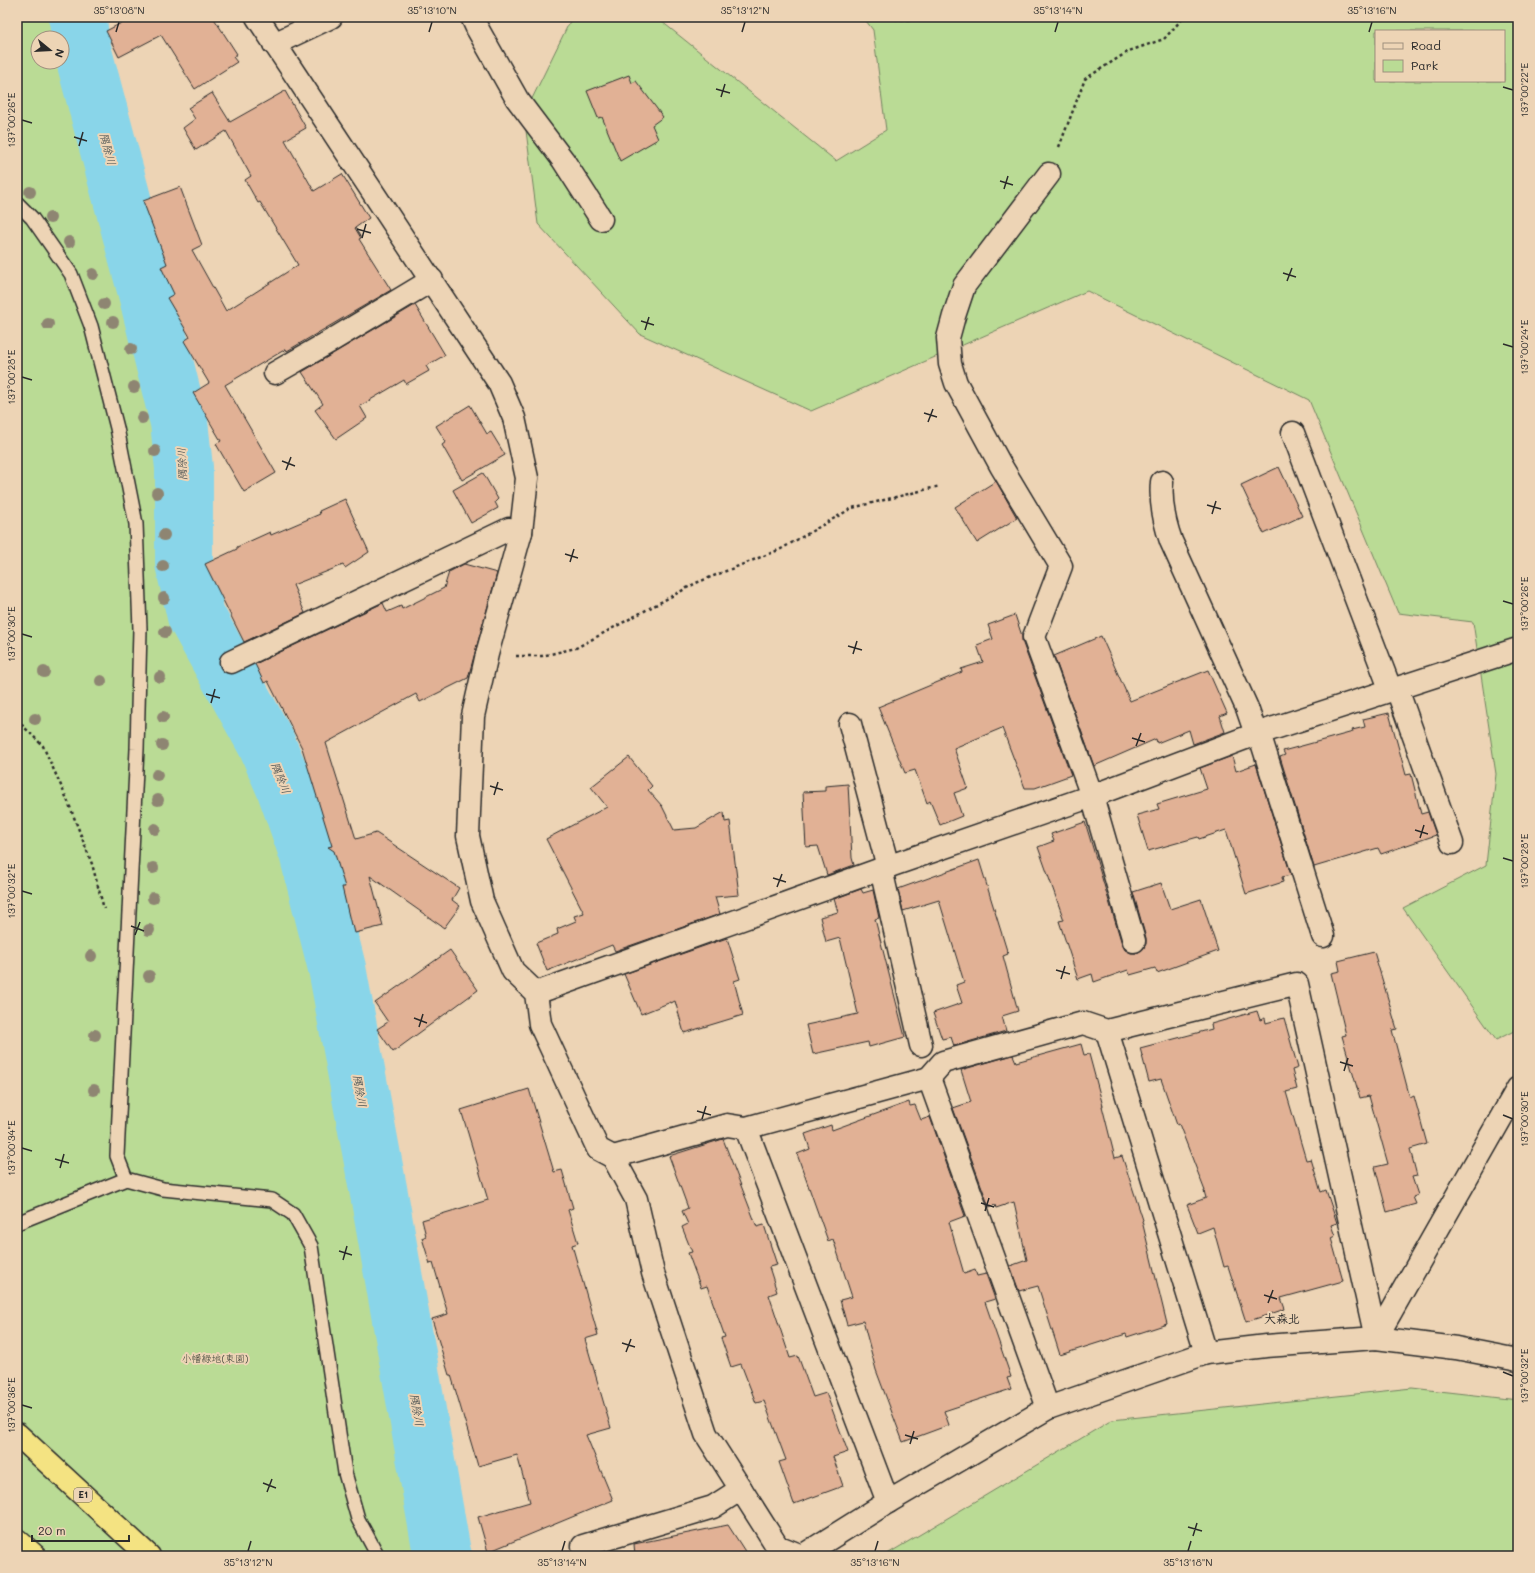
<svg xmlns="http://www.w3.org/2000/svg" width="1535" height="1573" viewBox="0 0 1535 1573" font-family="Mali,'Klee One',sans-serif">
<rect width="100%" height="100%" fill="#edd4b5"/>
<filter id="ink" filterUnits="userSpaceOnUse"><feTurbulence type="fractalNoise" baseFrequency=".025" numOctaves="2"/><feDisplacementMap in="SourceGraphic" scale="8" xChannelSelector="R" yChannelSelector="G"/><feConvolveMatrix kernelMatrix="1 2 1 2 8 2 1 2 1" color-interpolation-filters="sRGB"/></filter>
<g filter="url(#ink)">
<g fill="#badb95" stroke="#728360" fill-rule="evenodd">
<path d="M17 17H76L140 301 173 441 179 643 230 673 273 722 318 845 357 1019 449 1556H17ZM38 38H62V62H38Z"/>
<path d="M590 17H656L836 161 886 130 873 30 863 17H1518V1029L1496 1040 1403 908 1486 865 1496 774 1473 622 1398 613 1309 400 1087 291 811 411 640 334 538 224 524 115 570 21ZM1376 31H1504V81H1376Z"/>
<polygon points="1412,1388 1518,1400 1518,1556 884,1556 1112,1420"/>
</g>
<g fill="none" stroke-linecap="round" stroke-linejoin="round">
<polyline stroke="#89d5e9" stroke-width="58" points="78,17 80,41 147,293 179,422 184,468 184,563 196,616 266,743 285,787 308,853 337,968 379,1194 442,1553 443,1556"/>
</g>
<g fill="#e1b195" stroke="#2b2b2b">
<polygon points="133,17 213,17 237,54 233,57 237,62 195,89 161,35 119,57 106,31"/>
<polygon points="629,75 632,83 636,81 663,117 652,125 658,139 620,161 602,117 598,118 587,91"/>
<polygon points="285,91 306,128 285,140 314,191 342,174 369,218 355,228 361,238 359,239 391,290 287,351 286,349 225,385 276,473 244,492 216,444 221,441 193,393 209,383 184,341 190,337 167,298 174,294 161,267 167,264 143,201 180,187 202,245 192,250 226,311 298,265 260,202 258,203 245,180 251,176 226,131 196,150 183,128 195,119 188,108 212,93 230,122"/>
<polygon points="415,305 445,355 426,366 429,371 406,384 404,380 360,406 367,418 336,439 315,410 323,404 302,372"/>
<polygon points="470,405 487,434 491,432 505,455 462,480 442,445 446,442 436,426"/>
<polygon points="1279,467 1302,516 1264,534 1241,485"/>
<polygon points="483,473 498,499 495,502 498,508 471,523 453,490"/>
<polygon points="996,481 1017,518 977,543 955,507"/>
<polygon points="345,499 369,552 345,568 343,565 293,585 305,613 244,642 205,564 237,549 237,547 270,532 271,535 320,514 319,511"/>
<polygon points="464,564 497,573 468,678 420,702 416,694 326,743 356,839 376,833 459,888 452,900 460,906 444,928 370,876 383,926 355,933 353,925 351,925 342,887 345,887 334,851 328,847 332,846 302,748 268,681 264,683 255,664 383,603 387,612 401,606 402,609 444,588 449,572"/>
<polygon points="1015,615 1022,636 1022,641 1071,775 1035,788 1025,788 1002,728 954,748 968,788 954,793 962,816 940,825 930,801 927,803 915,770 905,773 878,707 962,672 961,669 983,662 977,645 993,639 988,625"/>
<polygon points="1101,636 1130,701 1208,670 1227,713 1220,716 1225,732 1193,744 1189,730 1157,743 1156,739 1094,766 1054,656"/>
<polygon points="1389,713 1406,775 1411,774 1421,814 1428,812 1436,835 1381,854 1378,848 1314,867 1280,757 1285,755 1283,751 1353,732 1352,730 1365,727 1363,719"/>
<polygon points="1232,756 1236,771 1256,764 1291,875 1282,877 1283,882 1246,894 1226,830 1199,839 1198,837 1148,851 1137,815 1159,809 1157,804 1207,789 1200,768"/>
<polygon points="629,757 652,786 648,790 662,806 674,830 696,828 724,812 725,822 730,821 739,895 715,897 720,914 615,951 612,945 547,971 536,943 558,934 557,929 576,921 574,916 584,913 546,839 607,807 591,787"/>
<polygon points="848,784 852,858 854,865 827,875 818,846 806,847 803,792 825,791 825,786"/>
<polygon points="1085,822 1122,944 1125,950 1131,953 1137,953 1143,949 1146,944 1146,938 1133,892 1161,883 1170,909 1201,899 1218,951 1157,973 1155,968 1130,975 1128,970 1094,982 1092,974 1078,979 1059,921 1064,920 1038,847 1054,841 1051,834"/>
<polygon points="979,860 1008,954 1003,956 1018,1011 1002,1016 1006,1031 954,1046 951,1037 942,1039 933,1013 962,1003 956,985 964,982 939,900 903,911 898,889"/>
<polygon points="861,889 863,893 873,890 879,918 875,919 905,1037 869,1047 868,1042 813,1054 806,1025 858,1014 840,938 826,942 820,917 838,912 834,899"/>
<polygon points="727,938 740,979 734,981 743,1015 684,1033 675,1001 671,1003 671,1002 641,1014 624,974"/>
<polygon points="450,950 478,990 393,1052 377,1029 388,1022 375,1003"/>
<polygon points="1374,952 1397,1029 1392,1030 1410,1098 1414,1096 1427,1144 1410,1149 1417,1176 1412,1177 1418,1195 1413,1197 1416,1204 1387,1212 1375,1167 1388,1164 1369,1096 1360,1098 1342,1036 1346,1035 1331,973 1340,971 1338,961"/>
<polygon points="1257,1011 1260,1020 1265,1018 1266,1023 1284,1018 1298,1068 1292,1070 1297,1089 1286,1092 1306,1160 1311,1159 1321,1192 1326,1190 1337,1223 1331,1225 1335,1236 1331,1238 1343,1281 1281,1298 1285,1309 1246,1322 1228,1266 1224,1267 1213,1227 1198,1233 1187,1205 1206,1198 1204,1191 1205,1191 1179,1124 1177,1125 1161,1079 1149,1082 1140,1048 1212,1029 1211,1024"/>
<polygon points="1081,1044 1084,1055 1089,1054 1103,1106 1102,1106 1115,1158 1122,1156 1143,1220 1142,1221 1167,1324 1127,1337 1126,1334 1060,1355 1038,1286 1019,1291 1010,1266 1027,1260 1014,1202 996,1208 995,1205 989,1207 953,1108 971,1102 961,1070 1013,1055 1016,1062"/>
<polygon points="529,1089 554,1172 562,1170 573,1208 568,1210 578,1243 572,1245 598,1335 585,1339 611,1428 586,1435 613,1500 488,1552 478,1517 530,1502 517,1455 478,1466 451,1375 449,1375 432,1319 448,1314 433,1263 430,1264 422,1238 426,1236 422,1220 488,1200 461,1110"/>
<polygon points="909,1102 910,1106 915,1105 921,1120 930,1117 965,1216 949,1222 964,1274 975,1270 977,1276 986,1274 995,1299 985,1302 1011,1377 1007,1378 1011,1389 944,1411 949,1425 903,1442 876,1370 863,1321 847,1325 840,1300 852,1297 833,1239 828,1241 797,1154 810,1149 805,1134 831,1125 832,1130"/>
<polygon points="723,1139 757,1227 764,1225 777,1265 769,1267 777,1292 769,1295 790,1358 798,1356 813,1397 826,1393 848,1452 833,1457 843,1486 794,1504 779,1462 786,1460 764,1401 756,1403 741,1364 731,1367 721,1338 725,1337 707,1286 701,1288 688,1253 692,1252 682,1227 688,1224 682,1211 688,1208 669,1156"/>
<polygon points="728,1525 748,1556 635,1556 634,1544"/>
</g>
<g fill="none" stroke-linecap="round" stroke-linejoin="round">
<defs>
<g id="lane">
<polyline points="17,203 32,218 71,274 91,326 117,428 136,524 140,629 137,749 117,1156 126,1179"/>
<polyline points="17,1223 126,1179 163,1189 272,1200 293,1214 311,1246 345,1473 358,1519 378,1556"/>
</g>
<g id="street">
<polyline points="257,17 499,383 514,418 527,478 521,532 487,654 473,716 468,836 482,901 513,971 536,993 540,1024 598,1149 613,1157 636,1199 653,1273 706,1434 777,1546 802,1556"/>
<polyline points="472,17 477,28 517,99 563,160 601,219"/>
<polyline points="274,44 331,17"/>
<polyline points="1049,174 964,286 954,316 948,338 950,364 956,383 1001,466 1061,566 1034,637 1092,796 1134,941"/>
<polyline points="275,373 329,342 432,280"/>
<polyline points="1293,433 1391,691"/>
<path d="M1162 482C1160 503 1164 521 1171 541L1247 708 1256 734"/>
<polyline points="231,662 509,529 521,532"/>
<polyline points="1397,689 1452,843"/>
<polyline points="850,724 888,867"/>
<polyline points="1259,733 1323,936"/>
<polyline points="881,869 921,1045"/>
<polyline points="536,993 881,869 1092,796 1256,734 1518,649"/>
<polyline points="1107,1031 1206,1353"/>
<polyline points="929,1078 943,1062 1083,1023 1107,1031 1297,984 1376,1338"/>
<polyline points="613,1157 727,1125 746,1128"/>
<polyline points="1376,1338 1518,1088"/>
<polyline points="888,1502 746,1128 929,1078 1048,1408"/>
<polyline points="583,1546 713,1507 741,1489"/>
<polyline points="802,1556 888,1502 1048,1408 1206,1353 1266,1346 1376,1338 1456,1348 1518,1360"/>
</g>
<g id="highway">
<polyline points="17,1434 149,1556"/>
<polyline points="17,1540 35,1556"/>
</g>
</defs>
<use href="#lane" stroke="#2b2b2b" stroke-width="16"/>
<use href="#street" stroke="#2b2b2b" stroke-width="25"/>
<use href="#highway" stroke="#2b2b2b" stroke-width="25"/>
<g stroke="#2b2b2b" stroke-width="2.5" stroke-dasharray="3 3" stroke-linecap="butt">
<polyline points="853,17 920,20 923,17"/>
<polyline points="1059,147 1085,79 1129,51 1164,39 1184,17"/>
<polyline points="516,656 542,656 576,648 696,583 781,549 852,508 940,486"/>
<polyline points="17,720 43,746 67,799 92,864 104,909"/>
</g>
<use href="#lane" stroke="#edd4b5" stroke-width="13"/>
<use href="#street" stroke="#edd4b5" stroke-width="22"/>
<use href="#highway" stroke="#f4e382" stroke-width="22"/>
</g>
<g fill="#8e8572">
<circle cx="30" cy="192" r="6"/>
<circle cx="50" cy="218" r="6"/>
<circle cx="69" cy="242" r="6"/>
<circle cx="93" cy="274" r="6"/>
<circle cx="104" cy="304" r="6"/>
<circle cx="113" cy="322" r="6"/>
<circle cx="48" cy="324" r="6"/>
<circle cx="131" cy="349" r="6"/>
<circle cx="134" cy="387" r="6"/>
<circle cx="142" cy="418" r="6"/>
<circle cx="155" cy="451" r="6"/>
<circle cx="157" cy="493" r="6"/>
<circle cx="164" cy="535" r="6"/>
<circle cx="163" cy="566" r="6"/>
<circle cx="164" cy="598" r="6"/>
<circle cx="165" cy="632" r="6"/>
<circle cx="44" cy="672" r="6"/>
<circle cx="160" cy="677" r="6"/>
<circle cx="101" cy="681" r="6"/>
<circle cx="163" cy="717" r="6"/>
<circle cx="35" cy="719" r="6"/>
<circle cx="162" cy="745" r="6"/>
<circle cx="157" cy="775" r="6"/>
<circle cx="158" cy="800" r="6"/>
<circle cx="155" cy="829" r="6"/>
<circle cx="153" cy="868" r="6"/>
<circle cx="153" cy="898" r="6"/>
<circle cx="149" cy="930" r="6"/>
<circle cx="91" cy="956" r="6"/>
<circle cx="149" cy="976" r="6"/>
<circle cx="95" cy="1035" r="6"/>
<circle cx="94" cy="1090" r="6"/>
</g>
</g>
<path fill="none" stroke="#2b2b2b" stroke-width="1.5" d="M116 32 119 22M429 32 432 22M742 32 745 22M1055 32 1058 22M1369 32 1372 22M1503 87 1513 90M716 89 730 93M721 97 725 84M22 120 32 123M74 137 87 141M79 146 83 132M1000 181 1013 185M1004 189 1008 176M357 229 371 233M362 238 366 224M1283 273 1296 277M1287 281 1292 268M641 321 654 325M645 330 649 317M1503 344 1513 347M22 377 32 380M924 413 937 417M928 422 933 409M282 461 295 466M286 470 291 457M1207 505 1221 509M1212 514 1216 501M565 554 578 558M570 562 574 549M1503 601 1513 604M22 634 32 637M848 646 862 650M853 654 857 641M206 694 220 698M211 703 215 689M1132 738 1145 742M1136 746 1141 733M490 786 503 790M494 795 498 782M1415 830 1428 834M1420 838 1424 825M1503 858 1513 861M773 878 786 882M777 887 782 874M22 891 32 894M131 926 144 931M135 935 140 922M1056 970 1070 974M1061 979 1065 966M414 1018 427 1023M419 1027 423 1014M1340 1062 1353 1066M1344 1071 1348 1058M697 1111 711 1115M1503 1115 1513 1119M702 1119 706 1106M22 1148 32 1151M55 1159 69 1163M60 1168 64 1154M981 1203 994 1207M985 1211 989 1198M339 1251 352 1255M343 1260 347 1246M1264 1295 1277 1299M1268 1303 1273 1290M622 1343 635 1347M626 1352 631 1339M1503 1372 1513 1376M22 1405 32 1408M905 1435 918 1439M910 1444 914 1431M263 1483 276 1488M267 1492 272 1479M1188 1527 1202 1531M1193 1536 1197 1523M248 1551 251 1541M562 1551 565 1541M875 1551 878 1541M1188 1551 1191 1541"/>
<g text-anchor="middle" stroke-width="4" stroke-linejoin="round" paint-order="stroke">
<rect fill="#edd4b5" stroke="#655e54" stroke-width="1" x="74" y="1488" width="18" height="14" rx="3"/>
<g font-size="9" font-weight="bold" fill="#2b2b2b">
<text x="83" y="1498">E1</text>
</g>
<g font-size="10" fill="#40453b" stroke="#edd4b5">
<text x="215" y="1362">小幡緑地(東園)</text>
</g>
<g font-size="11" font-style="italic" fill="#394448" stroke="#edd4b5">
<text transform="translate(108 149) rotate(75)" y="4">隅除川</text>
<text transform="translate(182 464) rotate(-93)" y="4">隅除川</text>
<text transform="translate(281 778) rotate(68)" y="4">隅除川</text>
<text transform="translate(360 1091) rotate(80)" y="4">隅除川</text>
<text transform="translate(417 1410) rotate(80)" y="4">隅除川</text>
</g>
<g font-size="12" font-weight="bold" fill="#2b2b2b" stroke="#edd4b5">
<text x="1282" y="1323">大森北</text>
</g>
</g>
<rect width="1535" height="1573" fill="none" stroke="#edd4b5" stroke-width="44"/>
<rect x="1375" y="30" width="130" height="52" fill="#edd4b5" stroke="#9f907e"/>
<rect x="1383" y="43" width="20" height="6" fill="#edd4b5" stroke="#9f907e"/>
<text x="1411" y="50" font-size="12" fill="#2b2b2b">Road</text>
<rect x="1383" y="60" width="20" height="12" fill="#badb95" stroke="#9f907e"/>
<text x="1411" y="70" font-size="12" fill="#2b2b2b">Park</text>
<g transform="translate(50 50) rotate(108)"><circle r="19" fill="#edd4b5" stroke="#9f907e"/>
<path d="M0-3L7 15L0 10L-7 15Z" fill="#2b2b2b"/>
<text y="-6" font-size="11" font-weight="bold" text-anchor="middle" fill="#2b2b2b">N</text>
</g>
<path d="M32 1535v6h97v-6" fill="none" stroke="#2b2b2b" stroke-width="2"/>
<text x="38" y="1535" font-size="12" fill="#2b2b2b" stroke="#edd4b5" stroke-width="3" paint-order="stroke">20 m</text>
<rect x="22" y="22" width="1491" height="1529" fill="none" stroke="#2b2b2b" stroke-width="1.5"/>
<g font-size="10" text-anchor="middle" fill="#2b2b2b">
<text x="119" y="14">35°13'08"N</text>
<text x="432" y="14">35°13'10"N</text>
<text x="745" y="14">35°13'12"N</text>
<text x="1058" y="14">35°13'14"N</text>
<text x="1372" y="14">35°13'16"N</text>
<text transform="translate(1524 90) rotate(-90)" y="4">137°00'22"E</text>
<text transform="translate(11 120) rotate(-90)" y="4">137°00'26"E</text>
<text transform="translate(1524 347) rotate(-90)" y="4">137°00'24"E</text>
<text transform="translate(11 377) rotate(-90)" y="4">137°00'28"E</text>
<text transform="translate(1524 604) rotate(-90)" y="4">137°00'26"E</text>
<text transform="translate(11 634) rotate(-90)" y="4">137°00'30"E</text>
<text transform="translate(1524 861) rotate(-90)" y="4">137°00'28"E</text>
<text transform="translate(11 891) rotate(-90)" y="4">137°00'32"E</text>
<text transform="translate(1524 1119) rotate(-90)" y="4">137°00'30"E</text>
<text transform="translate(11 1148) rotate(-90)" y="4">137°00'34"E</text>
<text transform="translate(1524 1376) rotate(-90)" y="4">137°00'32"E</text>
<text transform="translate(11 1405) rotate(-90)" y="4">137°00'36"E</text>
<text x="248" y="1566">35°13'12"N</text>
<text x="562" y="1566">35°13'14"N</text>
<text x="875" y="1566">35°13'16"N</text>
<text x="1188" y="1566">35°13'18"N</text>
</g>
</svg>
